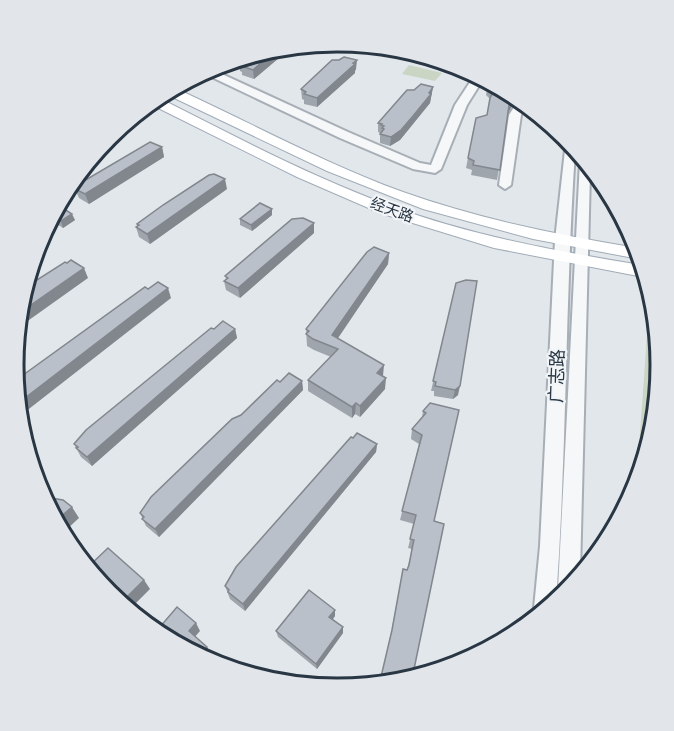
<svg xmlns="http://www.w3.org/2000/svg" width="674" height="731" viewBox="0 0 674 731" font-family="'Archivo Narrow','Noto Sans SC',sans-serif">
<rect width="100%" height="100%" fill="#e2e7eb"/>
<g fill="#cad6c3">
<polygon points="409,65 442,73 435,81 402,74"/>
<polygon points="648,321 652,321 660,366 636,490"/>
</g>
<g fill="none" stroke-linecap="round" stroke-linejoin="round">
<defs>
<g id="minor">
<polygon points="211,69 348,132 420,163 431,165 455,105 474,76 482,81 467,105 441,169 435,173 413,169 340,138 203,73"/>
<polygon points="516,104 524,109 521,115 511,185 505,189 499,185 509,115"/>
<path d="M566 141H569L575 151C565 301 567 451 556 601L537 614 534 608 540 546 555 240Z"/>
<polygon points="580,161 582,161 590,173 580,573 562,597 558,589"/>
</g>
<g id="major">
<path d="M179 90C253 124 326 164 403 192 479 219 558 235 637 248L639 259 533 239 423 209 327 171 170 96Z"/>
<path d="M163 100C238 138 312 177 391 206 472 236 556 251 641 265L643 277 494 248 380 213 297 177 154 106Z"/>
</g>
</defs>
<use href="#minor" stroke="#a7aeb6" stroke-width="4"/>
<use href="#major" stroke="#a1acb8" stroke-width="2"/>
<use href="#minor" fill="#f5f7f9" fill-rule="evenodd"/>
<use href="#major" fill="#fff" fill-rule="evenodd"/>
</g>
<g fill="#9fa5ad">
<polygon points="286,52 254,79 242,75 242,72 240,71 239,62"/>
<polygon points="356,69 355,71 355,73 317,107 304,104 304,100 302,99 301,89"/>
<polygon points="488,85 514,102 508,113 497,180 471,175 472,170 466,168 468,158 487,115 490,99 486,95"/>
<polygon points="433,87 430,103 400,140 390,146 380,143 380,133 378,132 378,123 414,90"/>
<polygon points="162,147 164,157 89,204 79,198 75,189 77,187 77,185"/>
<polygon points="227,189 150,244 139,237 136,227 137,226 137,224"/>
<polygon points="61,207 75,220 63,228 52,221"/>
<polygon points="272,209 272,215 252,231 240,225 240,219"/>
<polygon points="314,233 240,298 226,290 224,281 226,279 225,276"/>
<polygon points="389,253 388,264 337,339 383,376 385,389 360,417 355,414 352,418 308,391 308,380 331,357 314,350 307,346 306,329"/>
<polygon points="456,283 458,395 453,399 434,396 434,391 431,391"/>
<polygon points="214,329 235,329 237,338 92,466 81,457 74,444"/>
<polygon points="302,381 303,390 159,537 146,526 140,513 241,415 280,382"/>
<polygon points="430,403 459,410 434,521 444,524 413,674 380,681 391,633 403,569 407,570 411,553 412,549 408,548 414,524 400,520 419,444 411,439 412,429 422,417 423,411"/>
<polygon points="353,438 377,444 376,452 245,611 230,599 225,586"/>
<polygon points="335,616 333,619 343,627 343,633 317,669 278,637 276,631"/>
</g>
<g fill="#82868d">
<polygon points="286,52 254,79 253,70 270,55"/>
<polygon points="357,60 356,69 355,71 355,73 317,107 317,98"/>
<polygon points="433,87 430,103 400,140 390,146 391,137 429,93"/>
<polygon points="511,100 514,102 507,115 509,105"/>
<polygon points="162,147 164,157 89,204 85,194"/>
<polygon points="225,179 227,189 150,244 147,234"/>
<polygon points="272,209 272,215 252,231 251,225"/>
<polygon points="72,214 75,220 63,228 61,221"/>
<polygon points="314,223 314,233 240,298 238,288"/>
<polygon points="389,253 388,264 332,347 332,335"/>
<polygon points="84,268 88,278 22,325 25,309"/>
<polygon points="168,288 171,298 25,412 22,408 21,401"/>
<polygon points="235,329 237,338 92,466 87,457"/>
<polygon points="384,365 383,376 377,373"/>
<polygon points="386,378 385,389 360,417 360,406"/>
<polygon points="302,381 303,390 159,537 155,529"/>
<polygon points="460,386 458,395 453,399 455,390"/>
<polygon points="356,403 355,414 352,418 352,407"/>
<polygon points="377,444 376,452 245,611 243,604"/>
<polygon points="72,507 79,518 66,530 67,533 58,519"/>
<polygon points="144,580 150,589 131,608 125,599"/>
<polygon points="335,610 335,616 330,623 329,617"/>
<polygon points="196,623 200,631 193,639 189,631"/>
<polygon points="343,627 343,633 317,669 316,664"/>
<polygon points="207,647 211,654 206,660 200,655"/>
</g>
<g fill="#b9c0c9" stroke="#82868d" stroke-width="1.5">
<polygon points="270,55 253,70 241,66 243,65 239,62"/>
<polygon points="344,57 357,60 353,63 355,64 317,98 304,94 306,92 301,89 332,60 339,60"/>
<polygon points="421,84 433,87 429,93 431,94 413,116 401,130 391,137 380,134 384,129 382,128 384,126 381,125 382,124 378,123 407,90 414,90"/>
<polygon points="488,85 511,100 509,105 500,170 473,165 474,161 468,158 476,118 487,115 490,98 494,91 487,86"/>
<polygon points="150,142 162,147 85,194 75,189 79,186 77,185"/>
<polygon points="214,174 225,179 147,234 136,227 139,225 137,224 163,205 209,175"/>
<polygon points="260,203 272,209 251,225 240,219"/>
<polygon points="61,207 72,214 61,221 54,217"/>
<polygon points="303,218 314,223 238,288 224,281 228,278 225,276 292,219"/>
<polygon points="374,247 389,253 332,335 384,365 377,373 386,378 360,406 356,403 352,407 308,380 338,349 313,339 306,334 309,331 306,329 367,252"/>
<polygon points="71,260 84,268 25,309 29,285 65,262 67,263"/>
<polygon points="466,280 477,281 460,386 455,390 435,386 436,382 433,381 456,283"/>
<polygon points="158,282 168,288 21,401 17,381 19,378 145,287 148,289"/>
<polygon points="223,321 235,329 87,457 76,448 78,447 74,444 86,430 211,328 214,329"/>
<polygon points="289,373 302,381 155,529 142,519 144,517 140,513 151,497 232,419 241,415 277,380 280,382"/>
<polygon points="430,403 459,410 434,521 444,524 413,674 380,681 392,630 403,569 407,570 409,565 413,544 414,540 410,539 416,515 402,511 422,435 412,429 426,413 423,411"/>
<polygon points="357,433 377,444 243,604 228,592 229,590 225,586 236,567 351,437 353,438"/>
<polygon points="51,498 63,500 72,507 58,519 47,502"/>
<polygon points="108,548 144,580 125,599 153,624 108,594 89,566"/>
<polygon points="309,590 335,610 329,617 343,627 316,664 276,631"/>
<polygon points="177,607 196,623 189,631 207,647 200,655 159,628"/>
</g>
<g text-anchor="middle" stroke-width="4.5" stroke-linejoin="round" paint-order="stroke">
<g font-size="15" fill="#293644" stroke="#f2f5f8">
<text transform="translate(392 210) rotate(20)" y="5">经天路</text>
</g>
<g font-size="18" fill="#293644" stroke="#f2f5f8">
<text transform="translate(557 376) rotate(-88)" y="6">广志路</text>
</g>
</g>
<path d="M0 0H674V731H0ZM24 365a313 313 0 1 1 626 0a313 313 0 1 1-626 0Z" fill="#e2e6ea" fill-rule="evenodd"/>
<path fill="none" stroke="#293644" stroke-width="3" d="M24 365a313 313 0 1 1 626 0a313 313 0 1 1-626 0Z"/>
</svg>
